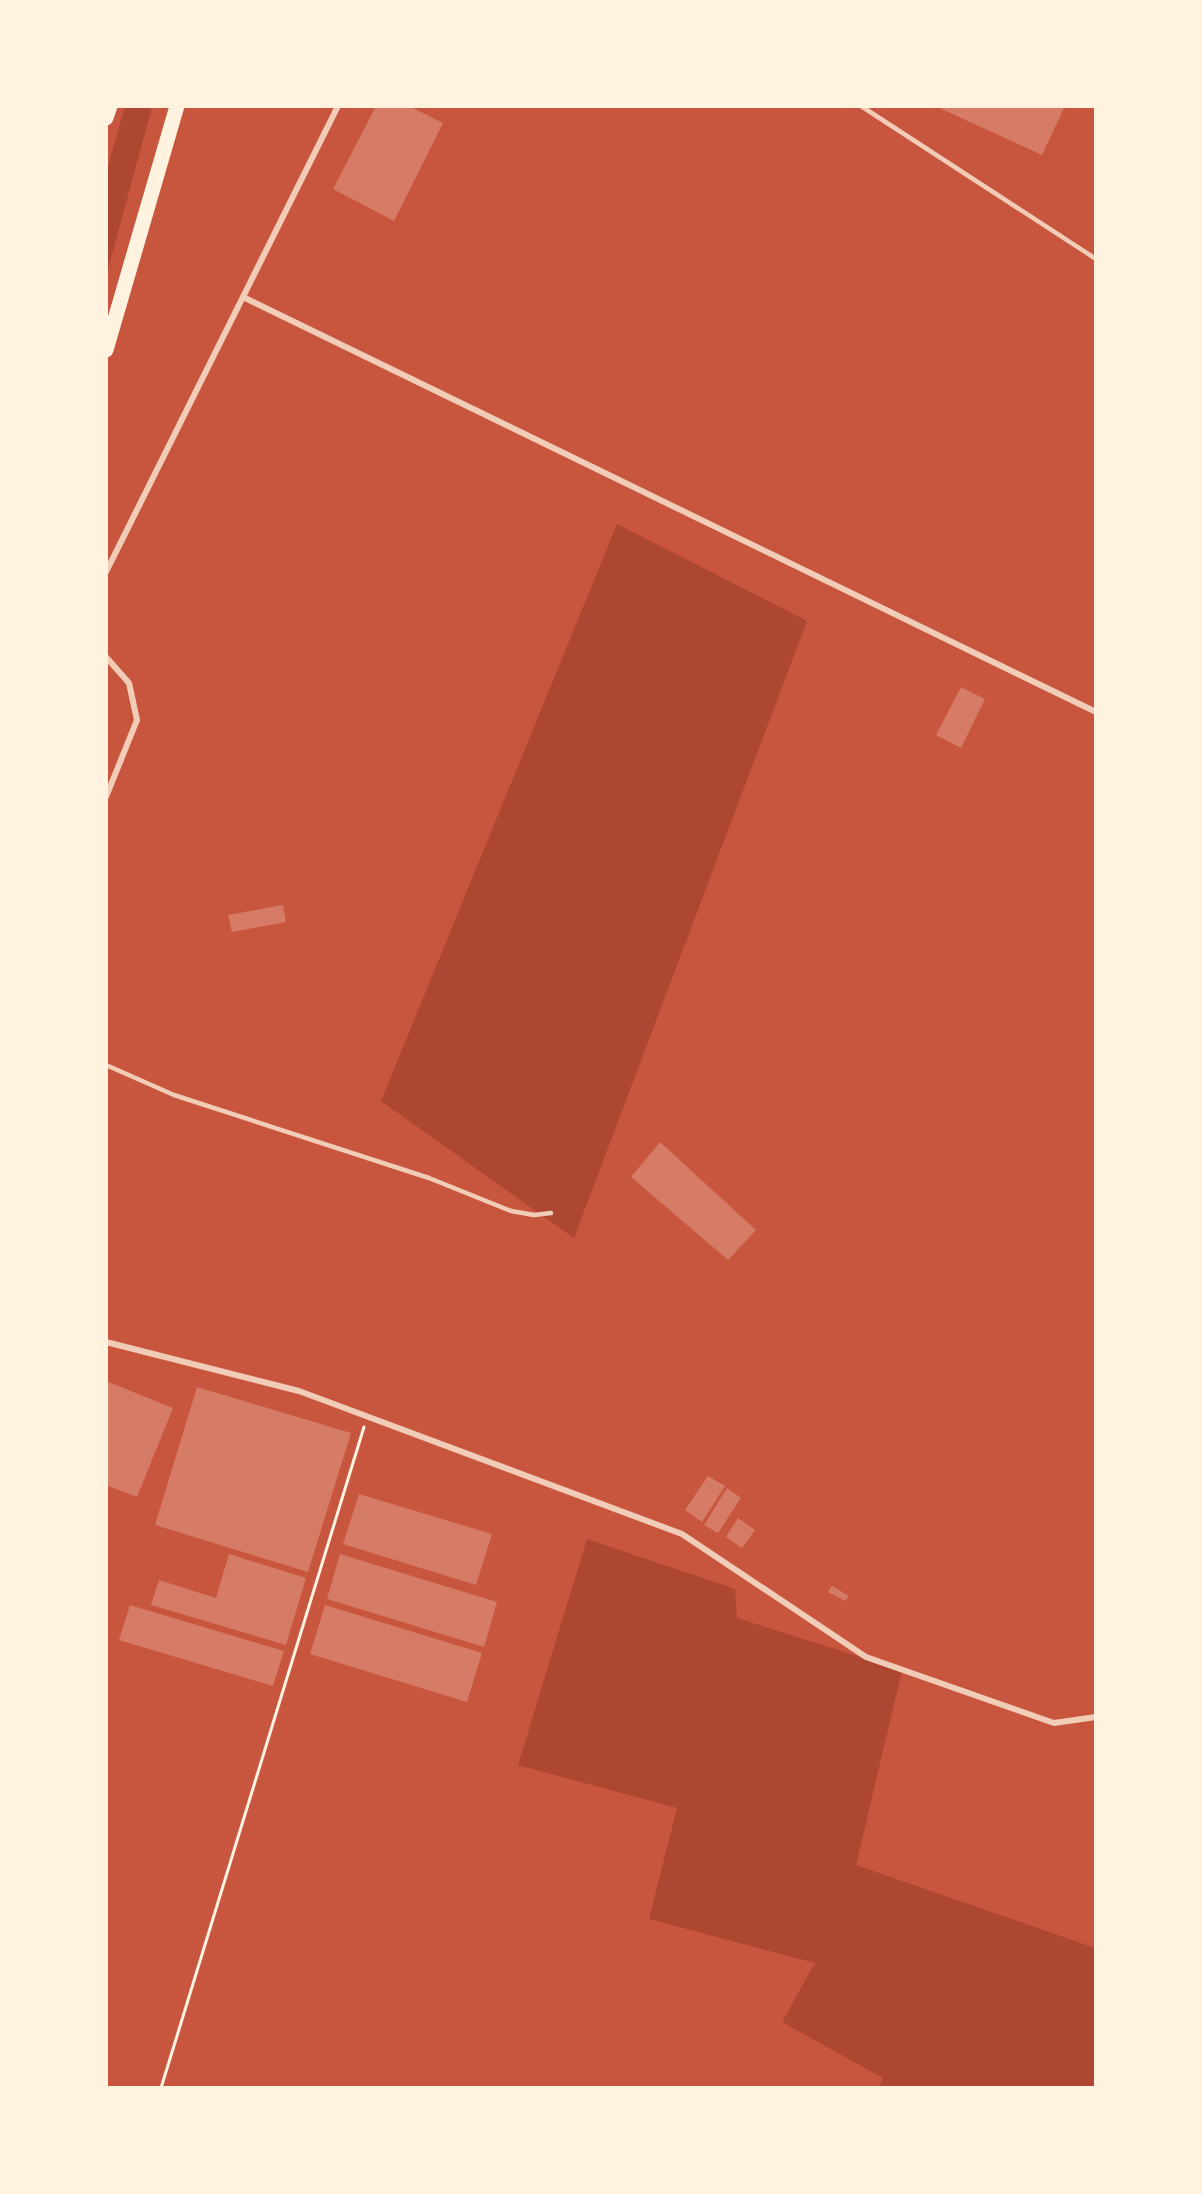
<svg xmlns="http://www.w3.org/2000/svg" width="1202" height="2194" viewBox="0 0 1202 2194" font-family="'DejaVu Sans',sans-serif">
<rect width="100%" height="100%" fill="#c8553d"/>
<g fill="#ae4732">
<polygon points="125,107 152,107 107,273 107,169"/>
<polygon points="617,524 807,621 574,1238 381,1101"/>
<polygon points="587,1539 735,1589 737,1618 902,1670 856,1865 1095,1948 1095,2087 879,2087 883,2078 782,2022 815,1963 649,1919 677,1808 518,1765"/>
</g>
<g fill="#d67c66">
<polygon points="376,106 409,106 443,123 394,221 333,189"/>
<polygon points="935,106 1065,106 1042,155"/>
<polygon points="961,687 985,699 961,748 936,735"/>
<polygon points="283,905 286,922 232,932 228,915"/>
<polygon points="660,1142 756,1230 728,1260 631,1177"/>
<polygon points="106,1381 173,1408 137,1497 106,1485"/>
<polygon points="197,1387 351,1433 308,1572 155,1525"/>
<polygon points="708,1476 725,1486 702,1522 685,1510"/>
<polygon points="727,1488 741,1498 718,1533 704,1525"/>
<polygon points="359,1494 492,1534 476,1585 343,1544"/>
<polygon points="738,1518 755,1530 742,1548 726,1537"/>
<polygon points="229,1554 306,1578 286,1645 151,1605 159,1580 216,1598"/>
<polygon points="340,1554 497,1602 484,1647 327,1599"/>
<polygon points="832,1586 849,1596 845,1601 828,1592"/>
<polygon points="130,1605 284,1651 273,1686 119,1640"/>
<polygon points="325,1605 482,1653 467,1702 310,1654"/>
</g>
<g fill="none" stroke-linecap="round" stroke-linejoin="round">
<polyline stroke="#fff3e0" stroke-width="3" points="161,2088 364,1427"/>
<g stroke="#f1ccb7" stroke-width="4.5">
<polyline points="861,106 1096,259"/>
<polyline points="106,1065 174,1095 429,1178 511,1211 534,1215 551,1213"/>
</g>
<g stroke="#f1ccb7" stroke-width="6">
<polyline points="243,297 1096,712"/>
<polyline points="106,572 338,106"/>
<polyline points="106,657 129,683 137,720 106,797"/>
<polyline points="106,1342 299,1391 682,1534 866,1657 1054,1723 1096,1717"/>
</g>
<g stroke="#fff3e0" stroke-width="15">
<polyline points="106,118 110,106"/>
<polyline points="106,350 177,106"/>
</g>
</g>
<rect width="1202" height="2194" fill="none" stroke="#fff3e0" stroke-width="216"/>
</svg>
